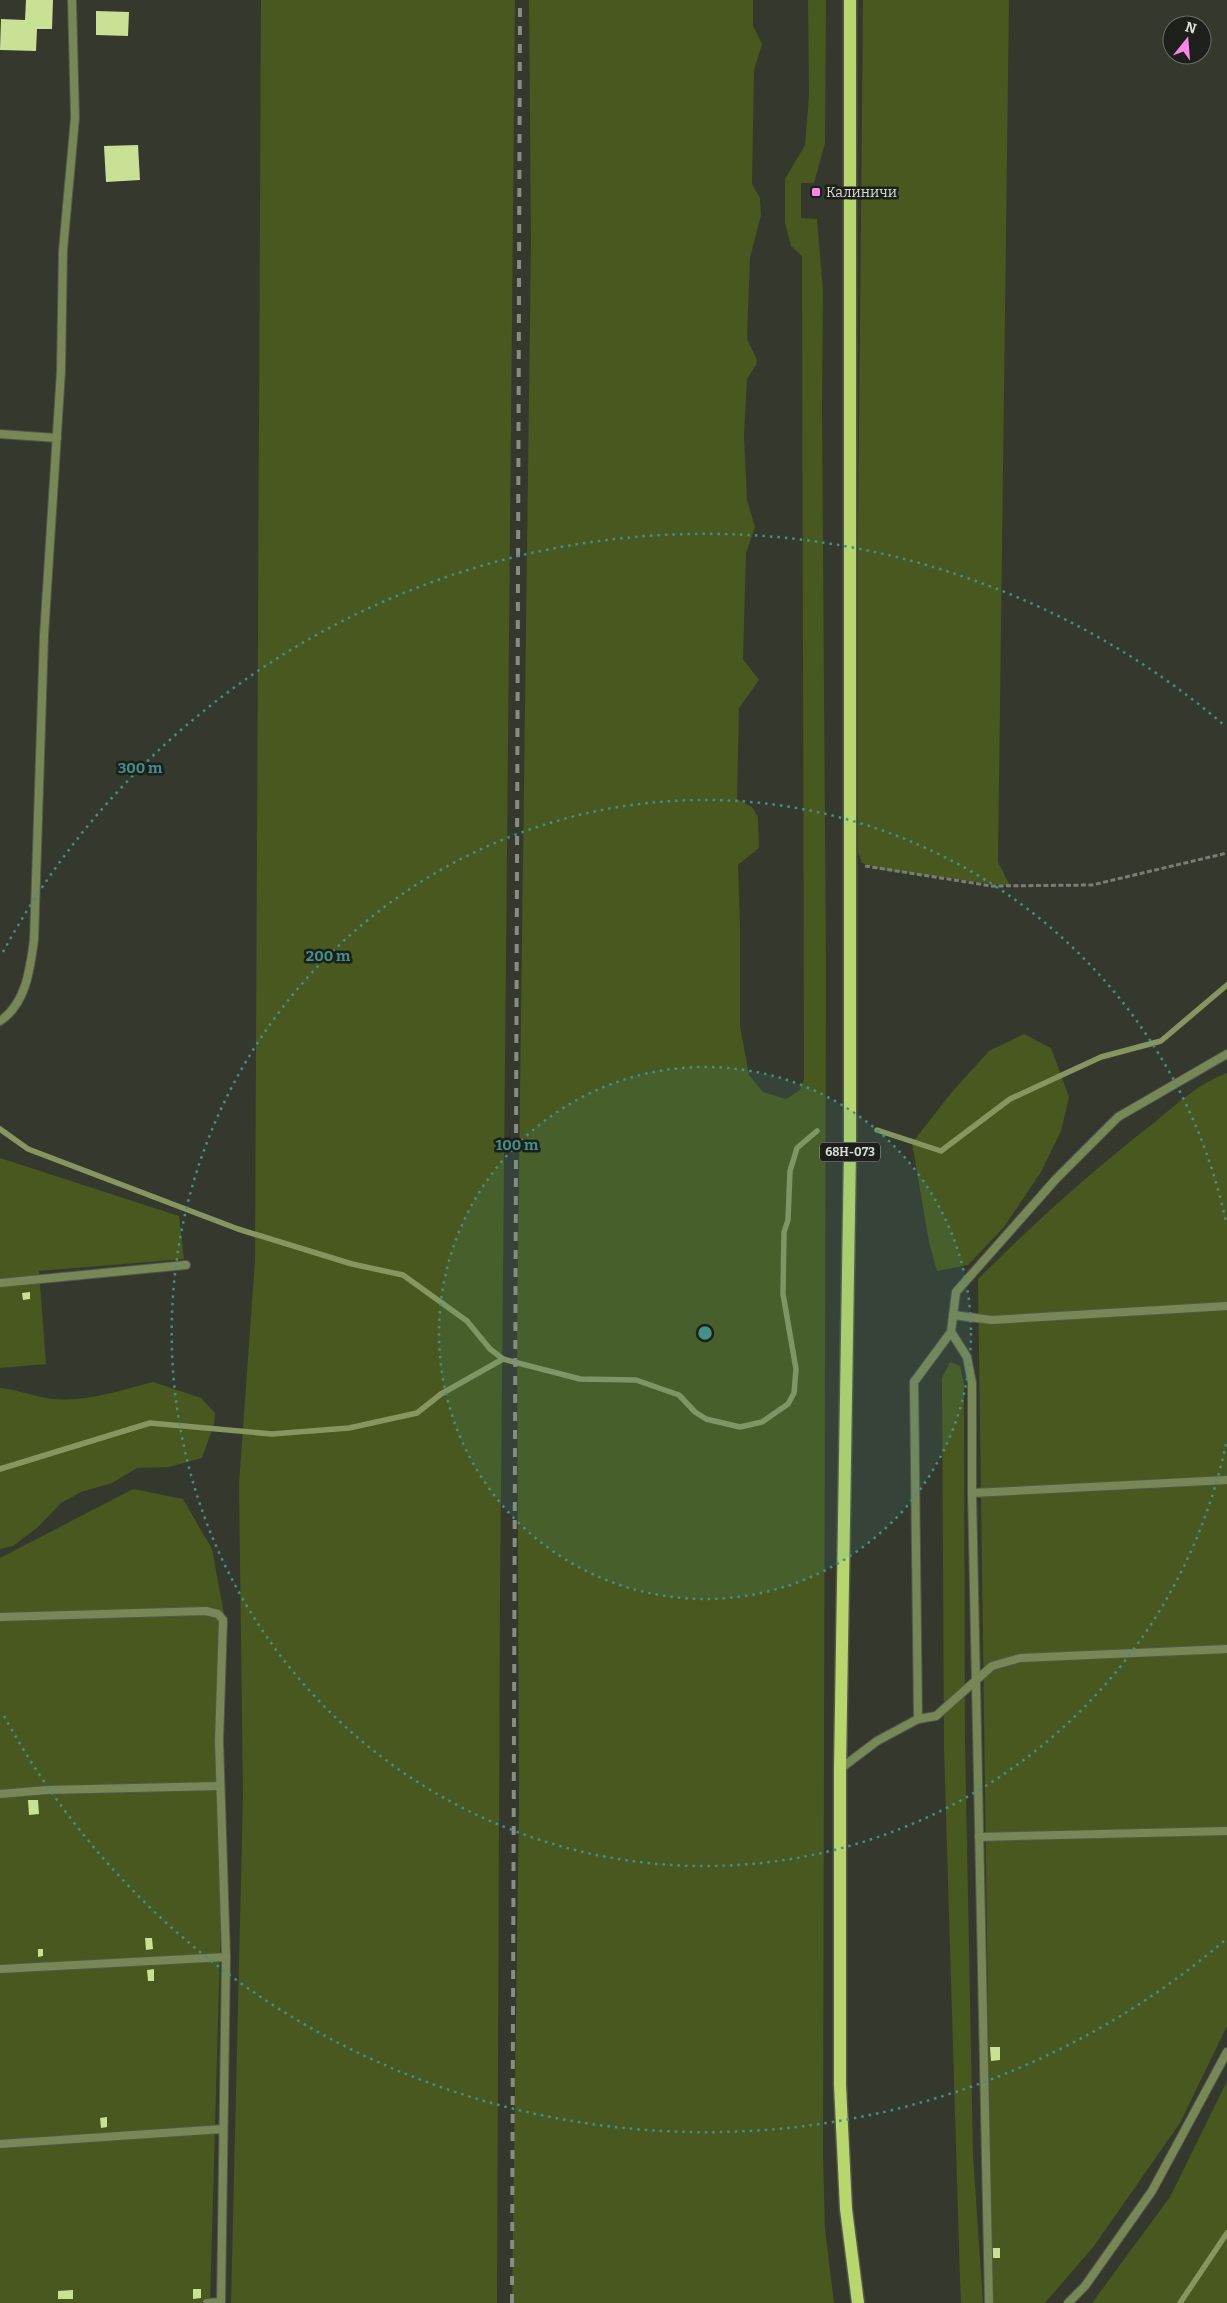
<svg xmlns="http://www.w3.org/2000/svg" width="1227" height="2303" viewBox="0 0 1227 2303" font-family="Bitter,serif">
<rect width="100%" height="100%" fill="#35382d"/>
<g fill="#48581e">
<polygon points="261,0 515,0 500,1597 497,2303 231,2303 243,1794 239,1484 255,1260"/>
<polygon points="529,0 753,0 753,26 762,44 754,70 752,184 760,198 761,215 750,258 748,310 747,339 757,360 756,365 747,379 744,436 747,500 755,527 746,553 743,659 759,680 739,708 737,799 752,807 758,817 759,848 738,865 740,925 740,1026 749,1075 763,1092 786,1099 800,1090 804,1079 802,256 791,246 785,223 785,179 805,145 809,96 808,0 826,0 825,143 814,183 801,183 801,218 817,219 823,291 822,408 826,966 823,2156 825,2229 834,2303 512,2303 519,1801 517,1325 531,241"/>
<polygon points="863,0 1009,0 998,862 1010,886 882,870 862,863 858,851 858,536"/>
<polygon points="1024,1034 1051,1048 1069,1097 1061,1131 1041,1172 1004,1227 968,1265 937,1271 929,1242 912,1143 952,1092 989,1051"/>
<path d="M1227 1073V2026L1180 2123 1094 2246 1045 2303H992L978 1279C1034 1223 1093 1170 1155 1122 1178 1103 1199 1083 1227 1073Z"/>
<polygon points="0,1158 179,1216 184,1259 39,1271 46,1364 0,1368"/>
<polygon points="950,1362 960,1366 964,1384 965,1741 973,2155 983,2303 961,2303 960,2280 944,1748 942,1378"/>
<path d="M153 1382 201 1398 215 1413 214 1424 202 1458 169 1467 137 1468 112 1483 81 1492 61 1503 38 1527 13 1546 0 1549V1388C18 1389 36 1398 54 1399 88 1402 121 1390 153 1382Z"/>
<polygon points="133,1489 183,1499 212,1549 225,1619 220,1952 210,2303 0,2303 0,1558"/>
<polygon points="1227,2081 1227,2303 1092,2303 1170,2197"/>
</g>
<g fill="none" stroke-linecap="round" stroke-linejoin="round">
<g stroke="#879660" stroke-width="5.5">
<polyline points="0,1129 28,1149 238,1229 352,1264 403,1275 467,1321 490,1349 503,1359 580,1379 636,1380 679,1395 695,1412 706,1419 740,1427 762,1422 788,1404 794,1393 796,1369 783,1294 784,1232 788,1220 790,1171 797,1148 817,1131"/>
<polyline points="877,1130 941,1151 1010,1099 1101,1057 1161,1041 1227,985"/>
<polyline points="0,1469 150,1423 272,1434 349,1428 417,1413 441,1394 503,1359"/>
<polyline points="1180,2303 1227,2233"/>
</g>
</g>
<g fill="#c9e194">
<polygon points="26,0 53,0 52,29 37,29 36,51 0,50 1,19 25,20"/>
<polygon points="96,11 129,12 128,36 96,35"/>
<polygon points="138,145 140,180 106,182 104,146"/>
<polygon points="30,1292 30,1299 23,1300 22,1293"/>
<polygon points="28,1800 38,1800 39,1814 29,1815"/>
<polygon points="145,1938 152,1938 153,1949 146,1950"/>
<polygon points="38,1949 43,1949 43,1956 38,1957"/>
<polygon points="154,1969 154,1981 148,1981 147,1970"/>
<polygon points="990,2047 1000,2047 1000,2060 991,2061"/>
<polygon points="107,2117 107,2127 101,2128 100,2118"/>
<polygon points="992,2248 1000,2248 1000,2258 993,2258"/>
<polygon points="193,2289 201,2289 201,2298 193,2299"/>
<polygon points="73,2290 73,2299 58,2299 58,2291"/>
</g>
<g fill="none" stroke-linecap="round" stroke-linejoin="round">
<defs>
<g id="service">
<polyline points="0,434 57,438"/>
<path d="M0 1021C26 1004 30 969 34 940L44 636 61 371 63 250 75 118 72 0"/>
<polyline points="0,1283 186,1265"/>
<polyline points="953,1315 992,1320 1227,1306"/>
<polyline points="951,1332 967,1357 972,1383 972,1493 989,2303"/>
<polyline points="972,1493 1227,1480"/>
<polyline points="0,1617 206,1611 218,1614 223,1620 219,1741 226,1957 221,2303"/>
<polyline points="918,1719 914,1382 951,1332 956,1292 1056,1179 1118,1117 1227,1054"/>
<polyline points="840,1769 877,1741 918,1719 936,1716 992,1666 1020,1658 1227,1649"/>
<polyline points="0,1794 47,1790 220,1786"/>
<polyline points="979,1837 1227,1831"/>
<polyline points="0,1969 226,1957"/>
<polyline points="0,2144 223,2129"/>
<polyline points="207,2303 221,2302"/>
<polyline points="1068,2303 1085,2286 1152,2191 1227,2052"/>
</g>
<polyline id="primary" points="850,0 850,1150 840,1769 840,2085 846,2209 858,2303"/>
</defs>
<use href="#service" stroke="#53564b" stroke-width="10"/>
<use href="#primary" stroke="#53564b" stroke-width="15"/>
<polyline stroke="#7a7d74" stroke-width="3" stroke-dasharray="5 2.5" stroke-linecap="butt" points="865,866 992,886 1092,885 1227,853"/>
<use href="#service" stroke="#778755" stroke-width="8"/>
<use href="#primary" stroke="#b7d66b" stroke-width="12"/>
<polyline stroke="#898c83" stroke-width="4" stroke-dasharray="9 9" stroke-linecap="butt" points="512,2303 520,0"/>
</g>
<circle cx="705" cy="1333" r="266" fill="#429088" fill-opacity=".12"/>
<g fill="none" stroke="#429088" stroke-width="2.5" stroke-dasharray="2.5 5">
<circle cx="705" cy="1333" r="266"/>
<path d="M1226 1444A533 533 0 1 1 1226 1222"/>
<path d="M1224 1941A799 799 0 0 1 3 1714M3 952A799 799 0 0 1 1224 725"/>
</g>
<rect fill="#f987e9" stroke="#1d1f1a" stroke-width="2" x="811" y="187" width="10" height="10" rx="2.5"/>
<g text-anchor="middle" stroke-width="5" stroke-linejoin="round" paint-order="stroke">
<rect fill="#1d1f1a" stroke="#a1a49e" stroke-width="1" x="820" y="1142.5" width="60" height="19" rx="4"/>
<g font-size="12" font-weight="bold" fill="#daddd6">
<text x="850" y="1156">68Н-073</text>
</g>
<g font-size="14" fill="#daddd6" stroke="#1d1f1a" text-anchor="start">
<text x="826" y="197">Калиничи</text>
</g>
</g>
<circle cx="705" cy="1333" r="8" fill="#429088" stroke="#1d1f1a" stroke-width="2.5"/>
<g font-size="15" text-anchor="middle" font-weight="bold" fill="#429088" stroke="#1d1f1a" stroke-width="5" stroke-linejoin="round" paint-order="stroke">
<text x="140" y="773">300 m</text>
<text x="328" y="961">200 m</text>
<text x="517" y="1150">100 m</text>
</g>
<g transform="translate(1187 40) rotate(17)"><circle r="24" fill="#1d1f1a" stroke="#696b65"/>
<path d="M0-4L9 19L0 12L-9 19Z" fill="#f987e9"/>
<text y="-8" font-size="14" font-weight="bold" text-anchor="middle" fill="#daddd6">N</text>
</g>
</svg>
